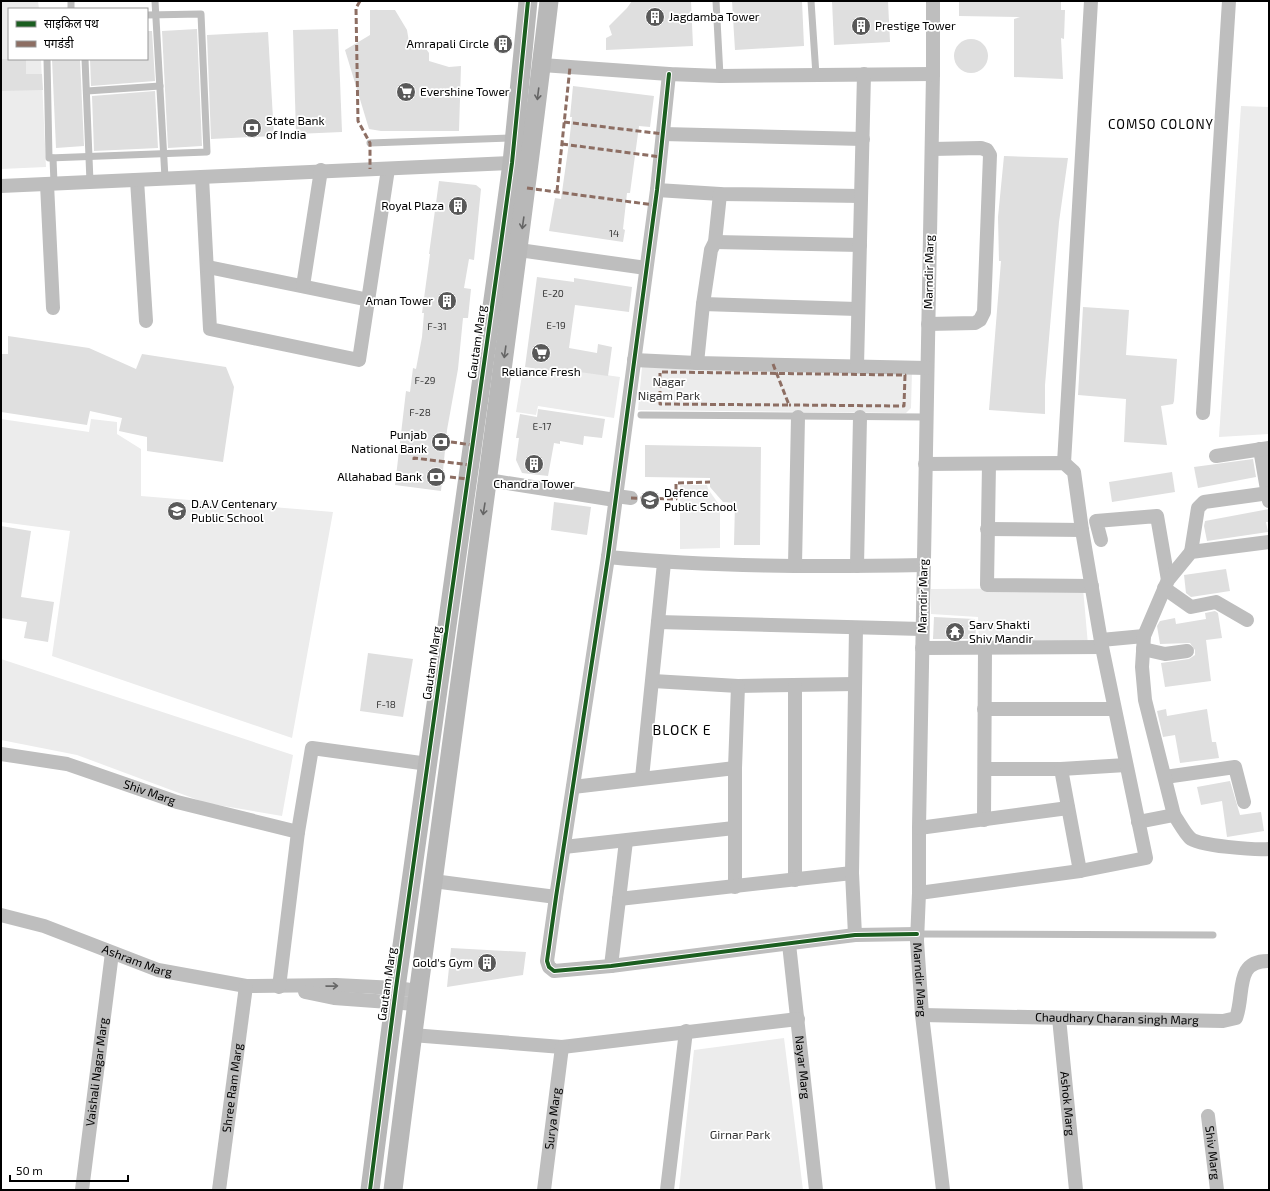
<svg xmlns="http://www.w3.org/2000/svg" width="1270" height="1191" viewBox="0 0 1270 1191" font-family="'Exo 2','Noto Sans Devanagari',sans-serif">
<rect width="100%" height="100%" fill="#fff"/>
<g fill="#ececec">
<polygon points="1,1 38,1 39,9 9,9 9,59 41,59 46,167 1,169"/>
<polygon points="1241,106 1269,107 1269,434 1219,437"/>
<polygon points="642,367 912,371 911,408 906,413 638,410"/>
<polygon points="523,369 567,375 570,370 620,377 614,418 538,406 536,415 516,412"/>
<polygon points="1,419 89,432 91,419 117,422 117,434 141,449 141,496 333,512 292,738 52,656 70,531 1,522"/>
<polygon points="680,485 707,485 708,489 720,506 720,548 680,549"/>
<polygon points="1083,588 1088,645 979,646 978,617 931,614 931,589"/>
<polygon points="1,659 293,755 282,816 206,803 77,755 1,740"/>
<polygon points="784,1038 803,1190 679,1190 694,1050"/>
</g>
<g fill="#dfdfdf">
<polygon points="632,1 691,1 693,46 606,50 606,38 612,35 609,26 627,8"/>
<polygon points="732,1 802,1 804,46 735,50"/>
<polygon points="832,1 888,1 890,42 834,45"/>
<polygon points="959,1 1061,1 1061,10 1065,10 1064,39 1061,38 1063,79 1014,77 1014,19 1020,17 959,16"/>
<polygon points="370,10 395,10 407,30 409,42 421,42 429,53 429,61 449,67 461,66 459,131 381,131 369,129 345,50 370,35"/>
<polygon points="197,29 202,146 168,148 162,31"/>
<polygon points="338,29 342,132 296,134 293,30"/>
<polygon points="147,31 152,31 155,81 91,86 90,59 147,59"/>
<polygon points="268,32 274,136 211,139 207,35"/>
<circle cx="971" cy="56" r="17"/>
<polygon points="1,59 26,59 26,74 42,74 43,90 1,91"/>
<polygon points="52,59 80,59 84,146 56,148"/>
<polygon points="573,86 654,96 650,127 639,126 630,193 627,193 623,229 625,230 623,242 549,231 555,198 561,199 569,143 572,117 570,117"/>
<polygon points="155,91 158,148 94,151 92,96"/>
<polygon points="1004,156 1068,158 1059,222 1045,385 1045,414 989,410 1001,261 999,261 998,217"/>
<polygon points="439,181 476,185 481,189 474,260 469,259 464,288 471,289 468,318 463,318 458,369 447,430 441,491 395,485 406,391 410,392 413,368 416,369 422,337 424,313 422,313 430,254 429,254"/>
<polygon points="537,277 574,282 574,278 632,287 629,312 575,305 569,348 597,353 598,344 612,347 608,376 565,370 565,373 525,367"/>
<polygon points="1083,307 1129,310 1126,355 1177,359 1174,401 1173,404 1161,406 1167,445 1124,442 1126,399 1078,395"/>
<polygon points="8,336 89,348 136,369 142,354 226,367 234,387 223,462 147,451 147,437 119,431 122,418 90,411 87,425 1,412 1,354 8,354"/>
<polygon points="538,409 605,419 602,438 584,436 583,445 560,441 560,444 554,443 548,476 522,473 516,460 519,438 516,438 520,414 537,417"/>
<polygon points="645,445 761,447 760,545 734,545 735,503 723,502 710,487 710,478 645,477"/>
<polygon points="1253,459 1256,477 1198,488 1194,467"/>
<polygon points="1172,472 1175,492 1112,502 1109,482"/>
<polygon points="554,502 591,507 587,535 551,530"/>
<polygon points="1269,509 1269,522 1266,522 1268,532 1207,541 1204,526 1205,521"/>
<polygon points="1,526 31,531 21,597 54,602 48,642 24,638 27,622 1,618"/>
<polygon points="1226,569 1230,591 1191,597 1186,593 1184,575"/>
<polygon points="1215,611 1218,613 1222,638 1206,640 1211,681 1165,687 1161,663 1189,659 1195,655 1195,650 1190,643 1160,644 1157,626 1160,621 1175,618 1176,624 1206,619 1205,613"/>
<polygon points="934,617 975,619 976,639 933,639"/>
<polygon points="368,653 413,659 403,717 360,711"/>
<polygon points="1166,709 1167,716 1207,709 1212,742 1216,742 1219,758 1180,763 1175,735 1163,737 1157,711"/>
<polygon points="1230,781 1240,815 1261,812 1264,831 1227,837 1222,801 1201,805 1197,787"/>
<polygon points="451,948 526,952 523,975 447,987"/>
</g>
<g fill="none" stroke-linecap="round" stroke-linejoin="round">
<g stroke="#bebebe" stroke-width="7">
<polyline points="71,1 71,9"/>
<polyline points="155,1 165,178"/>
<polyline points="716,1 720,76"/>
<polyline points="811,1 816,75"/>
<polyline points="47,59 49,158 207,152 201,14 147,15"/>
<polyline points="85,59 90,182"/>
<polyline points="87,91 160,86"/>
<polyline points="370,143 513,138"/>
<polyline points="53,158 54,183"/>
<polyline points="641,415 925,417"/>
<polyline points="917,934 1213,935"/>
</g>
<g stroke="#bebebe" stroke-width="14">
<path id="s1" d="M933 1V74L919 828V893L917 941 922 1015 943 1190"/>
<polyline points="542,65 669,74 720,76 933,74"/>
<polyline points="669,74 657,190 608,557 556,897 547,961 549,967 554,971 611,966 855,935 917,934"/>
<polyline points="663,134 863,139"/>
<polyline points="202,177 210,329 359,360 388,169"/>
<polyline points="137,180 146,321"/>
<polyline points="47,184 53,308"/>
<polyline points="1,186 512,163"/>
<polyline points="657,190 720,194 861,196"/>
<polyline points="715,242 860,245"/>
<polyline points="519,250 646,268"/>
<polyline points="208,267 369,300"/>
<polyline points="303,286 321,170"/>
<polyline points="703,304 857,309"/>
<polyline points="928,324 975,323 980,320 984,312 990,155 987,150 981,148 932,149"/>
<polyline points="634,360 697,363 927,368"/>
<polyline points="697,363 703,304 711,250 715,242 720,194"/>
<polyline points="857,366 864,74"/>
<polyline points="1203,413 1229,1"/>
<polyline points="1260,449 1269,501"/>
<polyline points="1216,456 1269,448"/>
<polyline points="1064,463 1091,1"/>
<polyline points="989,464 987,585 1092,586"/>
<polyline points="488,480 615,500"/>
<polyline points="616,496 631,498"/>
<polyline points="987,529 1082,530"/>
<polyline points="1101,540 1096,521 1157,516 1168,580"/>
<polyline points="1191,552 1198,508 1204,502 1269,493"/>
<path d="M608 557C712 567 818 567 924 565"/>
<polyline points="795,565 798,417"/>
<polyline points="857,566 860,417"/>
<polyline points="1164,588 1191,607 1216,602 1247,620"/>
<polyline points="658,622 922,629"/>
<polyline points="1101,640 1144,636"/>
<polyline points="922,648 1102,647"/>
<polyline points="1143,649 1165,654 1187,651"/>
<polyline points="653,681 738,686 855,684"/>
<polyline points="984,709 1114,709"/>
<path id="s2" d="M1 754 67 764 177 802 298 832"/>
<polyline points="985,769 1061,769 1126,765"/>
<polyline points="1061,769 1080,871"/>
<polyline points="1165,777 1235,767 1244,802"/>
<polyline points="642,778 664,563"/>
<polyline points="573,787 735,768"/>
<path d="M1174 815C1179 822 1184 832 1190 838 1198 846 1256 850 1269 849"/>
<polyline points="984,820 985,648"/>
<polyline points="1138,822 1174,815 1145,700 1142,667 1144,636 1168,580 1191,552 1269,542"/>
<polyline points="919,828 1068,808"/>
<polyline points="564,847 734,828"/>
<polyline points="795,880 795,686"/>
<polyline points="433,881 556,897"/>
<polyline points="735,887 735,768 738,686"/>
<polyline points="919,893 1080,871 1146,858 1102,647 1082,530 1074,472 1064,463 925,464"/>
<polyline points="619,899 852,873"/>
<path id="s3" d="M1 915 44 926 158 970 246 986 336 985 396 988 418 991"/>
<polyline points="855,935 852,873 856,628"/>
<path id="s4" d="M789 944 816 1190"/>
<polyline points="611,966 626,841"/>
<polyline points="279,987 298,832 312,748 428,764"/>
<polyline points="305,992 334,998 416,1004"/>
<path id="s5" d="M922 1015 1223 1021 1236 1018C1245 994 1234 960 1269 961"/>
<path id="s6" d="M1059 1018 1076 1190"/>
<polyline points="412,1035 562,1047 798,1019"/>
<path id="s7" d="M1208 1116 1217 1190"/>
<path id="s8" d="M82 1190 112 953"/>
<path id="s9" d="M219 1190 246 986"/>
<path id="s10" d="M544 1190 562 1047"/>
<polyline points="667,1190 686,1031"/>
</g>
<g stroke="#b8b8b8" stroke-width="19">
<polyline points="370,1190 396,988 501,243 512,163 528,1"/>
<path d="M393 1190C442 793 502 398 549 1"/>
</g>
<g stroke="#8d6e63" stroke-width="3" stroke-dasharray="6 3" stroke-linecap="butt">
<polyline points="360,1 356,8 358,121 370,143 370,169"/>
<polyline points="564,122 663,134"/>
<polyline points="562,144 661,157"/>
<polyline points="527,188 654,205"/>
<polyline points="557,191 570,67"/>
<polyline points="773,364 789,405 660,404 660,372 905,375 904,406 789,405"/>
<polyline points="451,442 472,445"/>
<polyline points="414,460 414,458 470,465"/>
<polyline points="450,477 467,479"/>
<polyline points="631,498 676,499 676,483 710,482"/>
</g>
<defs>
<g id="cycleway">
<polyline points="669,74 657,190 608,557 556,897 547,961 549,967 554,971 611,966 855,935 917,934"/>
<polyline points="370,1190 396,988 501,243 512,163 528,1"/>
</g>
</defs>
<use href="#cycleway" stroke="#fff" stroke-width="6"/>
<use href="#cycleway" stroke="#1b5e20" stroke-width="4"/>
</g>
<defs><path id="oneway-shaft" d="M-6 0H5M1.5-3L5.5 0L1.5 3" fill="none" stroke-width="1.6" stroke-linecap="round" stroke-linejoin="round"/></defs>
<g stroke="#656565">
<use href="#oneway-shaft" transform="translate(538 94) rotate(97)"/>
<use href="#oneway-shaft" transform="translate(523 223) rotate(98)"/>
<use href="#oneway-shaft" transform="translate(505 352) rotate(98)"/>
<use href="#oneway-shaft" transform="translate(484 509) rotate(99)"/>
</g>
<use stroke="#686868" href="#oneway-shaft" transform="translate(332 986) rotate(-1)"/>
<defs>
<symbol id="building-disc" viewBox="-11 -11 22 22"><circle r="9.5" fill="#595959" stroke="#fff"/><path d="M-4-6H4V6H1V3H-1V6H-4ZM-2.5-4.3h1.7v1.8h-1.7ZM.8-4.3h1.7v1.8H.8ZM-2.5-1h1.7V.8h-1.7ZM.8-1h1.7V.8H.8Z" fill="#fff"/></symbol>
<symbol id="supermarket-disc" viewBox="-11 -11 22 22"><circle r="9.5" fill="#595959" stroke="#fff"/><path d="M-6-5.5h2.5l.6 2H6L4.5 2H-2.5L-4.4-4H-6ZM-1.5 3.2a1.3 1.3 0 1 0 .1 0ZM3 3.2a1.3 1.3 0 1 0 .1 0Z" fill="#fff"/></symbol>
<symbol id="bank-disc" viewBox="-11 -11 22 22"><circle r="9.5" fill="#595959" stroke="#fff"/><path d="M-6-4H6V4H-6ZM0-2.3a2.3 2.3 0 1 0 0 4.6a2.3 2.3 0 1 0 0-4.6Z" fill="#fff"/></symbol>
<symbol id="school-disc" viewBox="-11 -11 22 22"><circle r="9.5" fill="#595959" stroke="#fff"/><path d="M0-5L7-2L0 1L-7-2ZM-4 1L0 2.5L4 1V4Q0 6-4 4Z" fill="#fff"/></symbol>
<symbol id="temple-disc" viewBox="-11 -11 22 22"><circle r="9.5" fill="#595959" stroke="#fff"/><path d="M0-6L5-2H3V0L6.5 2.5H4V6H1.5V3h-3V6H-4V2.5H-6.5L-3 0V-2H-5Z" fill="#fff"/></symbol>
</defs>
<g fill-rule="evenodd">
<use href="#building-disc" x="644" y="6" width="22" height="22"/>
<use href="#building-disc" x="850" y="15" width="22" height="22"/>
<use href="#building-disc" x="492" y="33" width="22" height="22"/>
<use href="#supermarket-disc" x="395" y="81" width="22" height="22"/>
<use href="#bank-disc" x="241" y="117" width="22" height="22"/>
<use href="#building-disc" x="447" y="195" width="22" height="22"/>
<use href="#building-disc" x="436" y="290" width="22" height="22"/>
<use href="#supermarket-disc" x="530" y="342" width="22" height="22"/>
<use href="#bank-disc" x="430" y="431" width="22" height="22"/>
<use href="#building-disc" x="523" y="453" width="22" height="22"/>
<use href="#bank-disc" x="425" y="466" width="22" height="22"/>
<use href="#school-disc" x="639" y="489" width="22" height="22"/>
<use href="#school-disc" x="166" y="500" width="22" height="22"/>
<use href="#temple-disc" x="944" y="621" width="22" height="22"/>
<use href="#building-disc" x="476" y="952" width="22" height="22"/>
</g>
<g text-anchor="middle" stroke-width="3.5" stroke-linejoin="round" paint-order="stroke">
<g font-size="10" fill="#383838">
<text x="614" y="237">14</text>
<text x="553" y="297">E-20</text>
<text x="556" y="329">E-19</text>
<text x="437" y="330">F-31</text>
<text x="425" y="384">F-29</text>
<text x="420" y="416">F-28</text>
<text x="542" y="430">E-17</text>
<text x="386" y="708">F-18</text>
</g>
<g font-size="12" fill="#000" stroke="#fff" text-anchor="start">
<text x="669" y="21">Jagdamba Tower</text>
<text x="875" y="30">Prestige Tower</text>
<text x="489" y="48" text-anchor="end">Amrapali Circle</text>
<text x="420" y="96">Evershine Tower</text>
<text x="266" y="125">State Bank<tspan x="266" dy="14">of India</tspan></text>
<text x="444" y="210" text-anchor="end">Royal Plaza</text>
<text x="433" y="305" text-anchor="end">Aman Tower</text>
<text x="541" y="376" text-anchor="middle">Reliance Fresh</text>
<text x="427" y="439" text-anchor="end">Punjab<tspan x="427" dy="14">National Bank</tspan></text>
<text x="422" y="481" text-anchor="end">Allahabad Bank</text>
<text x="534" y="488" text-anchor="middle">Chandra Tower</text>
<text x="664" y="497">Defence<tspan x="664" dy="14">Public School</tspan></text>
<text x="191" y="508">D.A.V Centenary<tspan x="191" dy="14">Public School</tspan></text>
<text x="969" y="629">Sarv Shakti<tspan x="969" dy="14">Shiv Mandir</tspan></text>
<text x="473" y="967" text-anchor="end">Gold's Gym</text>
</g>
<g font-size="12" fill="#000" stroke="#fff">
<text transform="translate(929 272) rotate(-89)" y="4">Marndir Marg</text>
<text transform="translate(477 342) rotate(-82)" y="4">Gautam Marg</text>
<text transform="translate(923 596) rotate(-89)" y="4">Marndir Marg</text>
<text transform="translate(432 663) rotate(-82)" y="4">Gautam Marg</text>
<text dy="4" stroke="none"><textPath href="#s2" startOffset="154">Shiv Marg</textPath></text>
<text dy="4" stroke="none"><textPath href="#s3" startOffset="144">Ashram Marg</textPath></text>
<text dy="4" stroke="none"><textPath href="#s1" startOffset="979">Marndir Marg</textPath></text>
<text transform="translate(387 984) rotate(-82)" y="4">Gautam Marg</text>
<text dy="4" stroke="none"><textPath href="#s5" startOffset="195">Chaudhary Charan singh Marg</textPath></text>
<text dy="4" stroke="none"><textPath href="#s4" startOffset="124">Nayar Marg</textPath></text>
<text dy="4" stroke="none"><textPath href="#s8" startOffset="119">Vaishali Nagar Marg</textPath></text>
<text dy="4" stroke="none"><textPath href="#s9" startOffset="103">Shree Ram Marg</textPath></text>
<text dy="4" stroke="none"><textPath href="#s6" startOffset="86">Ashok Marg</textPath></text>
<text dy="4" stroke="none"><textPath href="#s10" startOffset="72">Surya Marg</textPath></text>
<text dy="4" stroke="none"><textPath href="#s7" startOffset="37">Shiv Marg</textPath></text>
</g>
<g font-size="12" fill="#333" stroke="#fff">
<text x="669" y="386">Nagar<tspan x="669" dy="14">Nigam Park</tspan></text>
<text x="740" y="1139">Girnar Park</text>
</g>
<g font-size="13" letter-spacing="1" fill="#000" stroke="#fff">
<text x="1161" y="129">COMSO COLONY</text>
</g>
<g font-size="14" letter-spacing="1" fill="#000" stroke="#fff">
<text x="682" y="735">BLOCK E</text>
</g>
</g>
<rect width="1270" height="1191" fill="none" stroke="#000000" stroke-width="4"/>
<rect x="8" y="8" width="140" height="52" fill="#ffffff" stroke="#999999"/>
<rect x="16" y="21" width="20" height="6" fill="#1b5e20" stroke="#999999"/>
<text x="44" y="28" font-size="12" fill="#000000">साइकिल पथ</text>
<rect x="16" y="41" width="20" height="6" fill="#8d6e63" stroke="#999999"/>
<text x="44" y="48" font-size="12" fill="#000000">पगडंडी</text>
<path d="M10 1175v6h118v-6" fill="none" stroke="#000000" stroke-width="2"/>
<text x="16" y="1175" font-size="12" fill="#000000" stroke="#ffffff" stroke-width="3" paint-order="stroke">50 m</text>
</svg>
